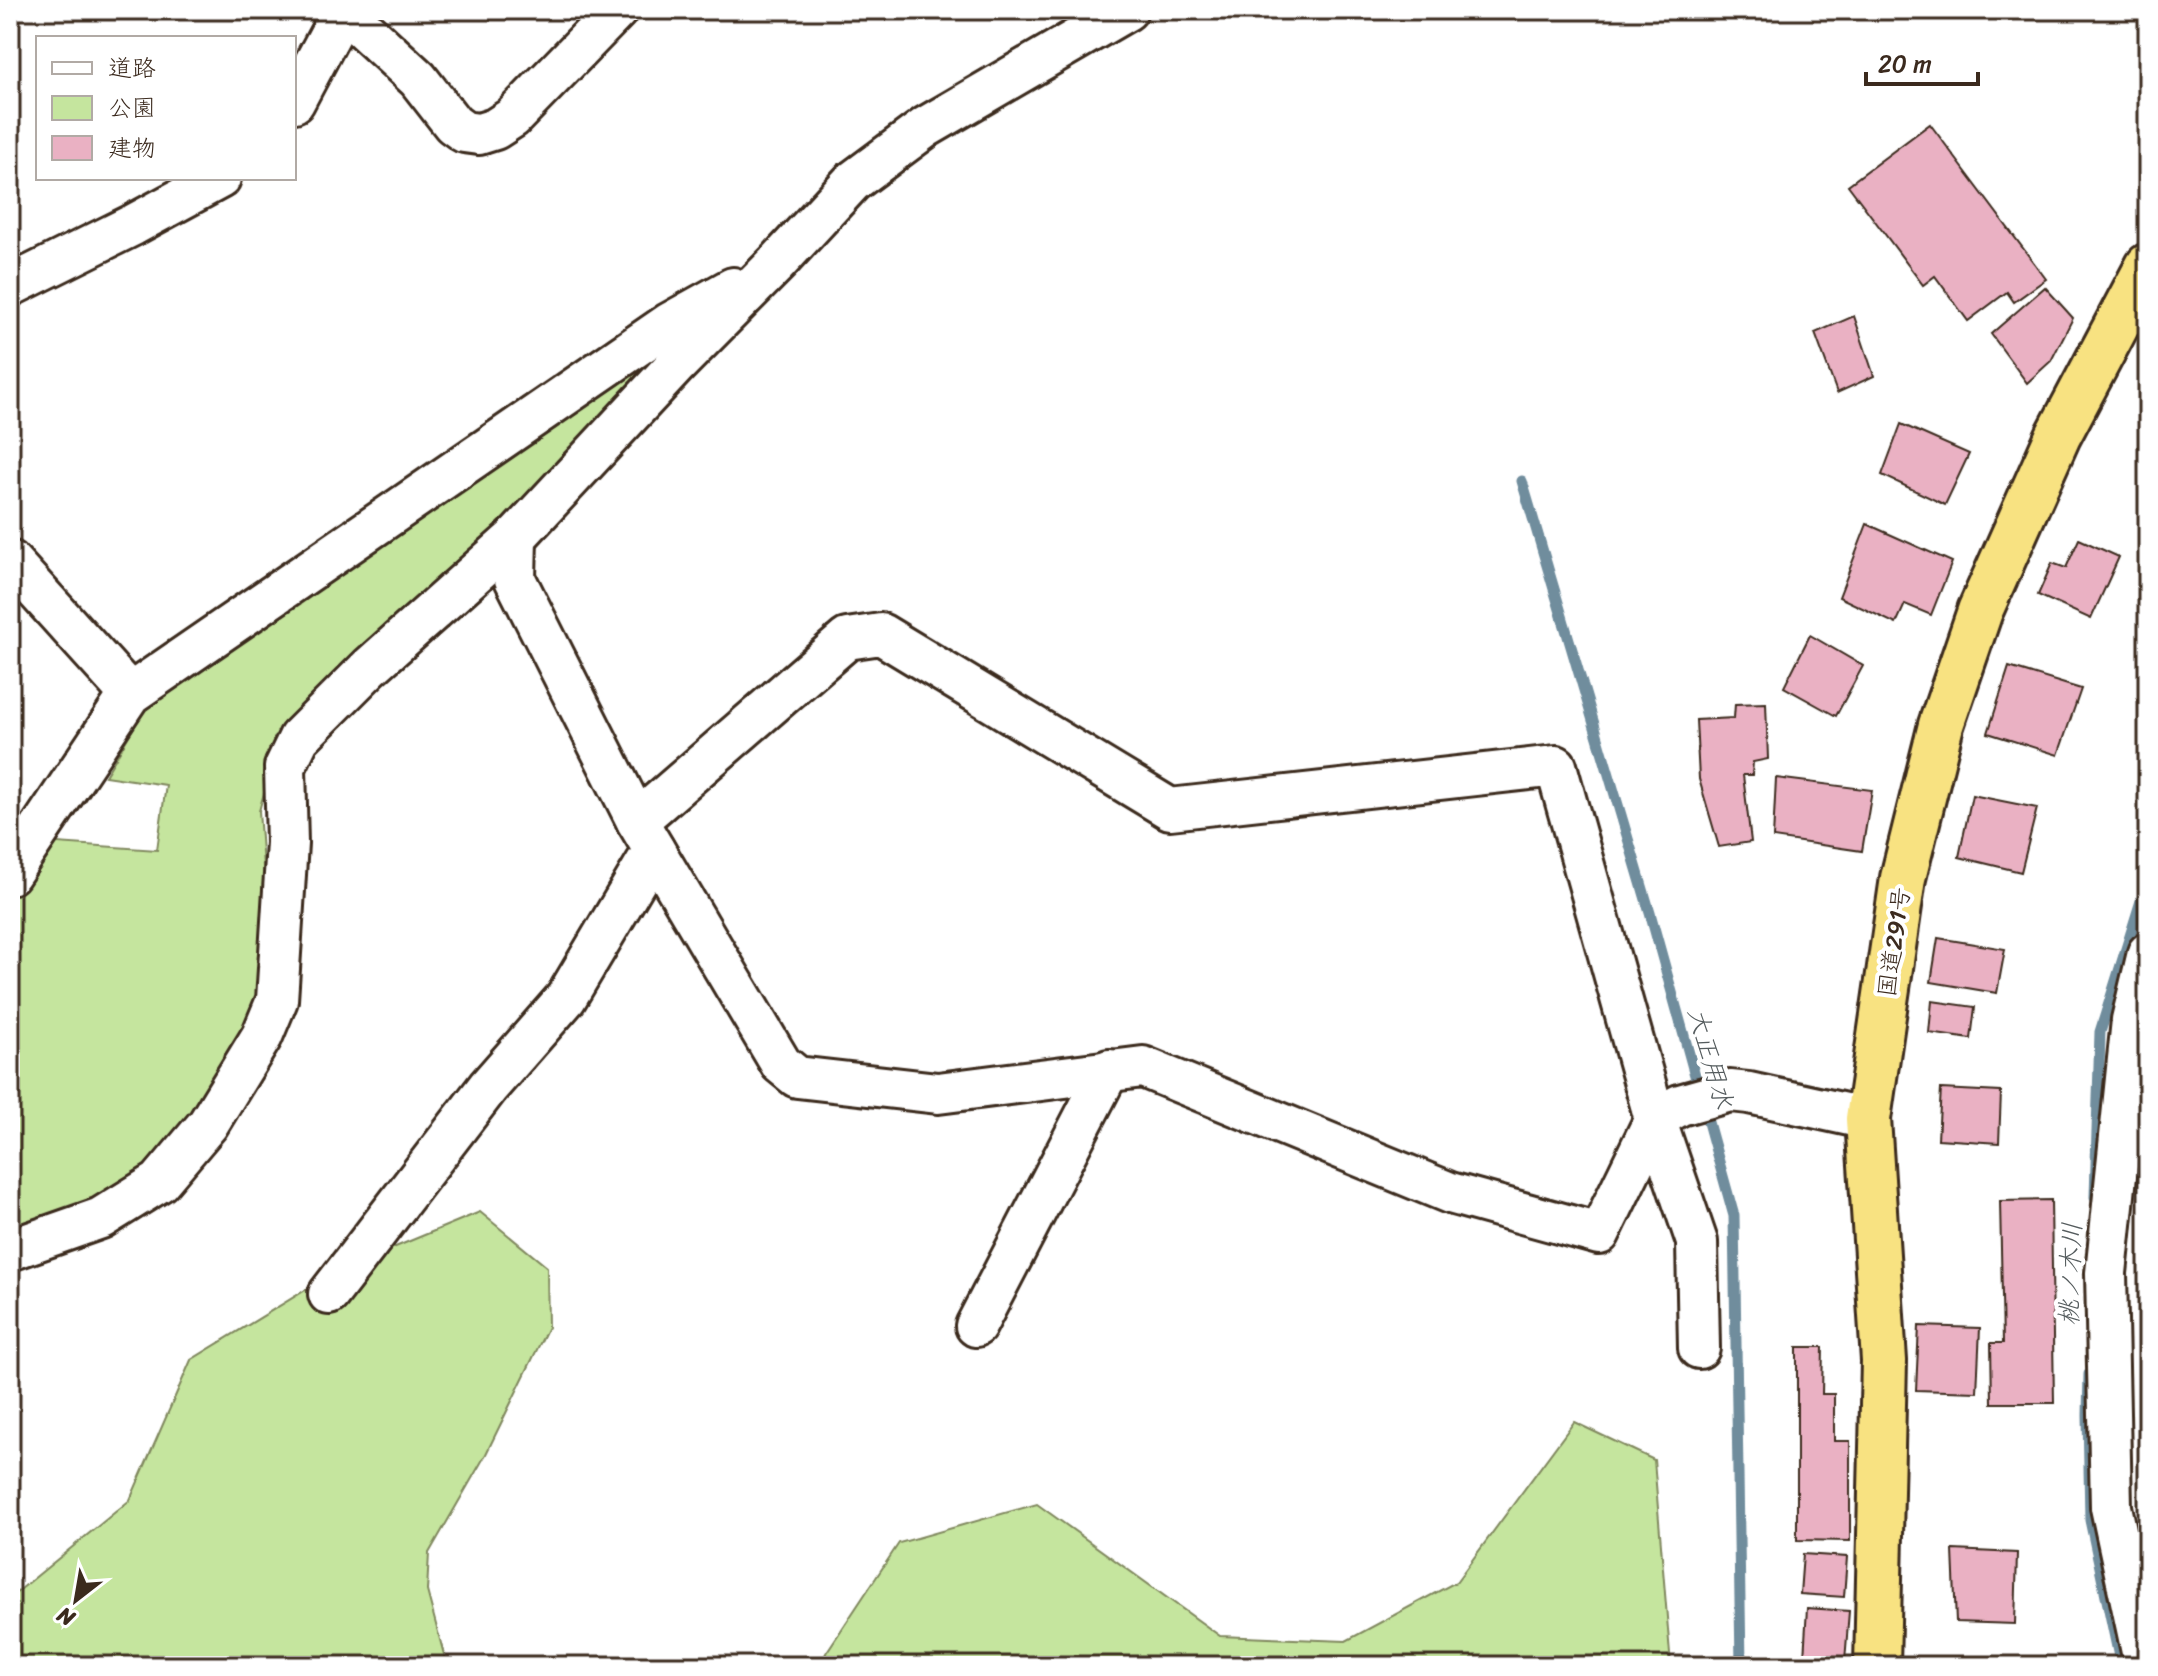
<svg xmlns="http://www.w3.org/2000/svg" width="2158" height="1676" viewBox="0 0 2158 1676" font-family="Sriracha,'Klee One',sans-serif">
<rect width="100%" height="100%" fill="#fff"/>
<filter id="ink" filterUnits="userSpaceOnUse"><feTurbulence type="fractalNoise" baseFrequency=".0125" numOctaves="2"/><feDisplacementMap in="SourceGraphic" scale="16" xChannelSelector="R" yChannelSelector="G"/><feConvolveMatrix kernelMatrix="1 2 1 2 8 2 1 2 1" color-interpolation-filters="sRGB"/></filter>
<g filter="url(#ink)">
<g fill="#c5e59e" stroke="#80885e" stroke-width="2">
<polygon points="673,340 505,531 274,756 259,811 269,950 259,1007 197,1116 153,1165 93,1208 10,1233 10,891 43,842 157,850 166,785 105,776 155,692"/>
<polygon points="480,1212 547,1267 548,1327 486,1454 429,1553 427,1591 447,1666 10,1666 10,1598 130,1500 191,1360 335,1272"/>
<polygon points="1574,1422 1654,1460 1671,1666 821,1666 826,1653 899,1543 1037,1504 1220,1636 1346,1641 1456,1582"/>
</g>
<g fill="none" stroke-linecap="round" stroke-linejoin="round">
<g stroke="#6f8d9d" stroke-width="11">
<polyline points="1522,481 1650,913 1734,1216 1741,1666"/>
<polyline points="2095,1197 2100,1032 2141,901 2148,888"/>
<polyline points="2089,1374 2088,1415 2090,1520 2121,1666"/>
</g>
</g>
<g fill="#eab1c3" stroke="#3b2a1e" stroke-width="2">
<polygon points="1930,124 2046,279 2014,302 2007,292 1968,321 1935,276 1923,285 1848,185"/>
<polygon points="2045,287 2073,318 2051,361 2027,383 1991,334"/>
<polygon points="1854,316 1874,376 1837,393 1815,333"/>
<polygon points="1901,424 1969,454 1945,505 1882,475"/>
<polygon points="1867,524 1952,562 1931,615 1905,604 1896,624 1839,597"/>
<polygon points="2079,539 2119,557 2091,619 2038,595 2052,563 2066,568"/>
<polygon points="1810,635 1863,666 1836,716 1784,687"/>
<polygon points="2009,667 2081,689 2058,755 1988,733"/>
<polygon points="1766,703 1768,759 1753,762 1752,775 1743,775 1751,842 1719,847 1699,779 1696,720 1734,718 1735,704"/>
<polygon points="1776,778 1872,790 1862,851 1773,838"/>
<polygon points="1972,795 2037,808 2021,872 1959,857"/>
<polygon points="1938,938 2005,949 1997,993 1931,982"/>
<polygon points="1932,1001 1975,1007 1971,1039 1929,1033"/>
<polygon points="1941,1089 2001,1092 1999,1143 1938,1139"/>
<polygon points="2051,1200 2054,1403 1992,1403 1991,1343 2003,1343 2000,1201"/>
<polygon points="1919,1326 1980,1328 1977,1392 1916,1390"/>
<polygon points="1797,1347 1823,1347 1822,1394 1834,1394 1834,1441 1850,1441 1850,1541 1797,1540"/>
<polygon points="1953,1550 2017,1553 2015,1624 1956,1622"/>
<polygon points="1803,1554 1847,1557 1844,1597 1800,1594"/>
<polygon points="1807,1608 1849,1611 1845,1661 1804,1658"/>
</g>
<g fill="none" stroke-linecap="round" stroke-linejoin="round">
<defs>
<g id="minor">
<polyline points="343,10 418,79 453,124 464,132 479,134 495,129 512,118 617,10"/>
<polyline points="294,102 343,10"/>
<polyline points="10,286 133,225 220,178"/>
<polyline points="516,537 515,579 637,821 781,1064 797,1077 938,1093 1143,1067 1450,1193 1599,1234 1655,1119 1680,1105 1730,1091 1749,1093 1868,1119"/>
<polyline points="10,561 130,694"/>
<polyline points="637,821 847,639 881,634 1170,809 1556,766 1655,1119 1697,1242 1699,1348"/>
<polyline points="10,874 130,694 670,323 733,288"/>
<polyline points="10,1250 101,1218 159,1182 208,1124 262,1036 277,1000 287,843 285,767 299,738 370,667 516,537 676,365 777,263 852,182 926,127 1127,10"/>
<polyline points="329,1294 488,1087 566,998 654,850"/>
<polyline points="976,1326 1109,1070"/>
<polyline points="2145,1666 2111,1507 2106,1273 2132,1020 2148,953"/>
</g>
<polyline id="highway" points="1877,1666 1884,1361 1868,1119 1903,878 1941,725 1980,611 2058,436 2148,266"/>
</defs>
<use href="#minor" stroke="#3b2a1e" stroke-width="46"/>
<use href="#highway" stroke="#3b2a1e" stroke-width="50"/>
<use href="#minor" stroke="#fff" stroke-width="40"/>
<use href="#highway" stroke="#f8e281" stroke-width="44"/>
</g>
</g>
<g text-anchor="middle" stroke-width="8" stroke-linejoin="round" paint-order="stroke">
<g font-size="24" fill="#3b2a1e" stroke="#fff">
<text transform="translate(1894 942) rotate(-82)" y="8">国道291号</text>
</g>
<g font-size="26" font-style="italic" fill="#555c5e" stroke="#fff">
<text transform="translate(1711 1058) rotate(74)" y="9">大正用水</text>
<text transform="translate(2070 1274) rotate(-88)" y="9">桃ノ木川</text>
</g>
</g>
<rect width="2158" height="1676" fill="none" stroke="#fff" stroke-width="40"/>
<rect x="20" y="20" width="2118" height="1636" fill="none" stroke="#3b2a1e" stroke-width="3" filter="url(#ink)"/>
<rect x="36" y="36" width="260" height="144" fill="#ffffff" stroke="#b1aaa5" stroke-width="2"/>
<rect x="52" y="62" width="40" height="12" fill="#ffffff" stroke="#b1aaa5" stroke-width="2"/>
<text x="108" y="76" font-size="24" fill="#3b2a1e">道路</text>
<rect x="52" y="96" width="40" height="24" fill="#c5e59e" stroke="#b1aaa5" stroke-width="2"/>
<text x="108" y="116" font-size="24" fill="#3b2a1e">公園</text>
<rect x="52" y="136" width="40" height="24" fill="#eab1c3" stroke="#b1aaa5" stroke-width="2"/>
<text x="108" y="156" font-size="24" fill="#3b2a1e">建物</text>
<g transform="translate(76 1600) rotate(211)" stroke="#ffffff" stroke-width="6" paint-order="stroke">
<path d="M0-6L14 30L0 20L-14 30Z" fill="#3b2a1e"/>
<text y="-12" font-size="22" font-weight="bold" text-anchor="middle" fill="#3b2a1e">N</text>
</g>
<path d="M1866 72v12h112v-12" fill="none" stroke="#3b2a1e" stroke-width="4"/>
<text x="1878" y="72" font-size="24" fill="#3b2a1e" stroke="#ffffff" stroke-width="6" paint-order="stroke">20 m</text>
</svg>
